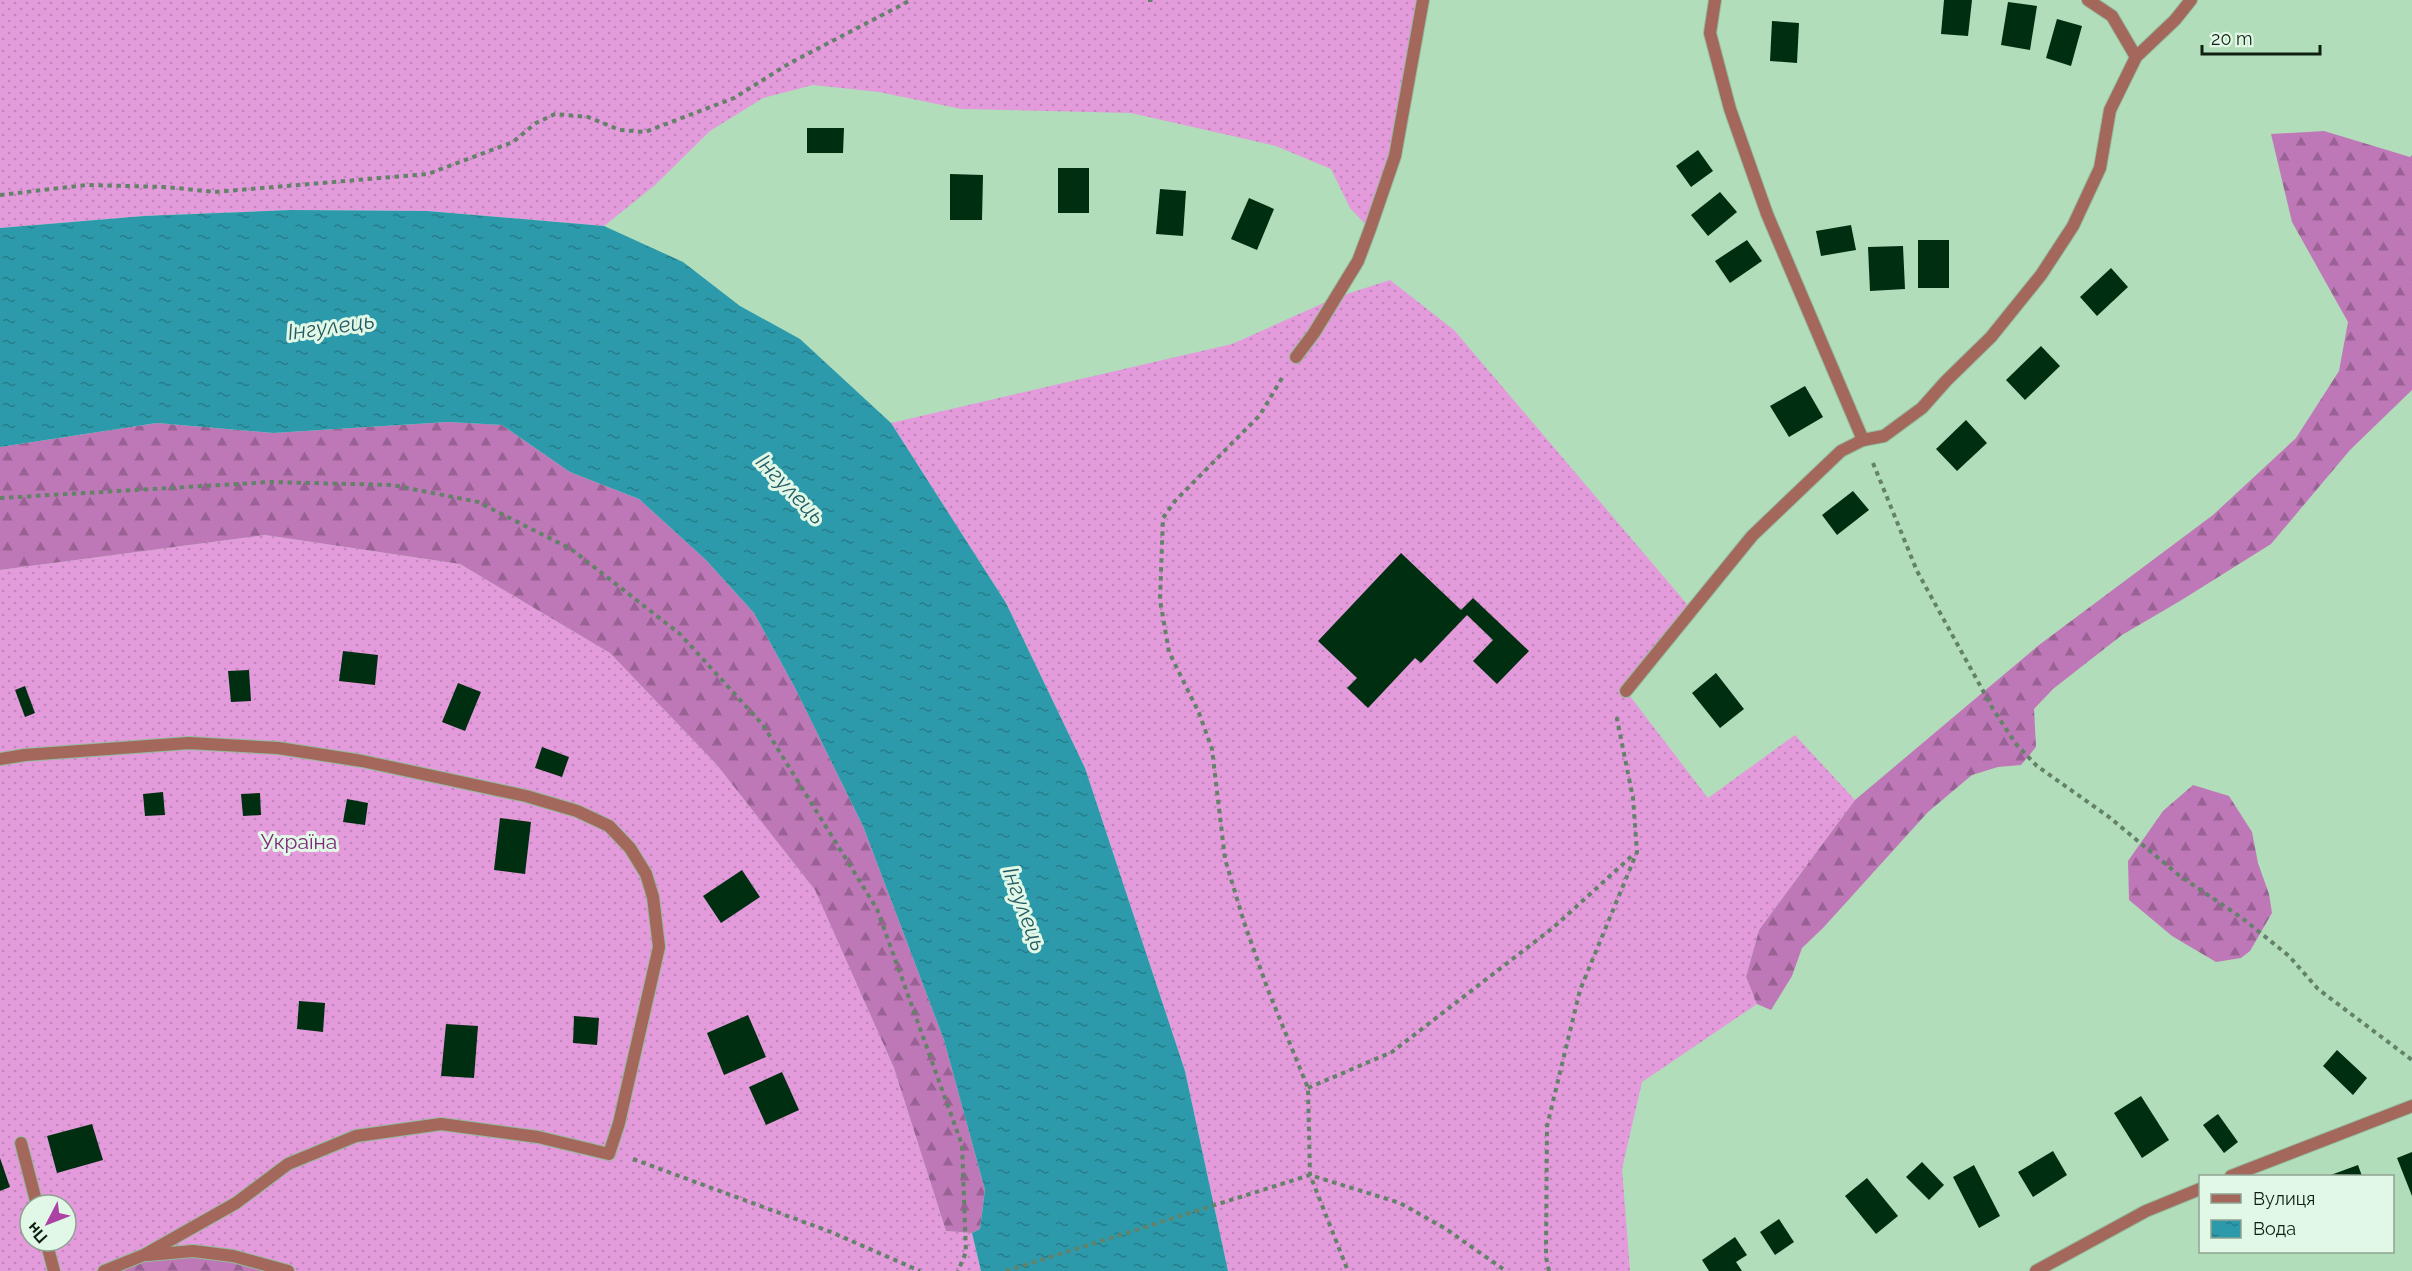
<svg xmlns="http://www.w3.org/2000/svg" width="2412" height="1271" viewBox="0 0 2412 1271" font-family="Raleway,sans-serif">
<defs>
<pattern id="grass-dots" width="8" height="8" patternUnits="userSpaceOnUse" patternTransform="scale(1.5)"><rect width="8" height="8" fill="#e39bdb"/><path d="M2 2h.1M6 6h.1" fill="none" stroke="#c285bb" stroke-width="1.8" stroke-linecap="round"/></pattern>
<pattern id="forest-firs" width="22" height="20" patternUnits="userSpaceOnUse" patternTransform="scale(1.5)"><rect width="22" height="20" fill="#bf78b7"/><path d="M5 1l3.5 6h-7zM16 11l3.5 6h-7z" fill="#9a6294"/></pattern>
<pattern id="water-ripples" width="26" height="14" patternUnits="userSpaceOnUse" patternTransform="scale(1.5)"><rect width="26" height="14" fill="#2d9aab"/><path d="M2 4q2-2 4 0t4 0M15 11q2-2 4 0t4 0" fill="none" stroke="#257d8a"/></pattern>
</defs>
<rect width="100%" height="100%" fill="#b1ddba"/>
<g fill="url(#grass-dots)" fill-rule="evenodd">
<polygon points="0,0 1423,0 1395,156 1370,229 1350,208 1331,169 1276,146 1131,113 961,109 879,92 813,85 763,98 710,131 655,185 604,226 427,211 291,210 144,216 0,228"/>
<polygon points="1390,280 1454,330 1692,610 1626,691 1708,798 1795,735 1855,800 1759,930 1746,977 1757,1004 1642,1082 1622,1169 1630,1271 1228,1271 1185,1071 1085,768 1006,603 891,423 1232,344 1335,298"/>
<path d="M265 535 460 564 610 653 717 765 815 890 894 1068 946 1231 972 1233 981 1271H0V570ZM30 1205H66V1241H30Z"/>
</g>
<g fill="url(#forest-firs)">
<polygon points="2324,131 2410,157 2412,155 2412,390 2350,450 2271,544 2180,601 2122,635 2053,689 2034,709 2036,747 2021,765 1998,767 1972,775 1928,812 1823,928 1802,948 1792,976 1771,1010 1757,1004 1746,977 1759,930 1855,800 2039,645 2213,515 2296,438 2339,371 2348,322 2292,222 2271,134"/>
<polygon points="448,422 502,425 570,472 639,499 706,560 754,613 794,686 863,826 944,1040 985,1190 980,1229 972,1233 946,1231 894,1068 815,890 717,765 610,653 460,564 265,535 0,570 0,447 157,423 273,433"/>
<polygon points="2193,785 2229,796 2252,832 2258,863 2269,894 2272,913 2250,951 2241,958 2216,962 2172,936 2129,900 2128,861 2163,811"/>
<polygon points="193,1251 288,1271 104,1271 144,1255"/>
</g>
<polygon fill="url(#water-ripples)" points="291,210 427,211 604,226 683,262 740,306 800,339 891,423 1006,603 1085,768 1185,1071 1228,1271 981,1271 972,1233 980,1229 985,1190 944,1040 863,826 794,686 754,613 706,560 639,499 570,472 502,425 448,422 273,433 157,423 0,447 0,228 144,216"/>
<g fill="#002e10">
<polygon points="1944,0 1972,0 1968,36 1941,34"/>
<polygon points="2008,2 2037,6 2030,50 2001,45"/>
<polygon points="2057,19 2082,26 2071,66 2046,58"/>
<polygon points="1772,21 1799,23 1797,63 1770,61"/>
<polygon points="807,128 844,128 843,153 807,153"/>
<polygon points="1698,150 1713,171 1691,187 1676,166"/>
<rect x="1058" y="168" width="31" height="45"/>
<polygon points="950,174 983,175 982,220 950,220"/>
<polygon points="1160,189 1186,191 1183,236 1156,234"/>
<polygon points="1720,192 1737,212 1708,236 1691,215"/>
<polygon points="1249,198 1274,209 1257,250 1231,239"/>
<polygon points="1851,225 1856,250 1821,256 1816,231"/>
<polygon points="1747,240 1762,261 1730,283 1715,261"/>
<rect x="1918" y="240" width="31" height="48"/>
<polygon points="1903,246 1905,289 1870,291 1868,247"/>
<polygon points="2111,268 2128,287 2097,316 2080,297"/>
<polygon points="2041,346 2060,366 2025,400 2006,380"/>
<polygon points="1805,386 1823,417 1789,437 1770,406"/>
<polygon points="1966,420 1987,443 1957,471 1936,449"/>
<polygon points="1853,491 1869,510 1837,535 1822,515"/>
<polygon points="1401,553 1461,610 1473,598 1529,651 1497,684 1473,661 1493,640 1467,615 1421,663 1415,658 1368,708 1347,688 1357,678 1318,641"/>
<polygon points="343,651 378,655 375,685 339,681"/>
<polygon points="249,670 251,701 231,702 228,671"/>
<polygon points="1716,673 1744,709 1720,728 1692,693"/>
<polygon points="458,683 481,692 465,731 442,722"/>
<polygon points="25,686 35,713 25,717 15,690"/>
<polygon points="542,747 569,757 562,777 535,768"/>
<polygon points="163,792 165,815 145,816 143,794"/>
<polygon points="260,793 261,815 243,816 241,794"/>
<polygon points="347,799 368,803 365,825 343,822"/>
<polygon points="500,818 531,822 525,874 494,870"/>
<polygon points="742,870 760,897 721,923 703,896"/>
<polygon points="299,1001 325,1003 323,1032 297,1029"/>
<polygon points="748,1015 766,1057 724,1075 707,1033"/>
<polygon points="574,1016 599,1018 597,1045 573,1043"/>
<polygon points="446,1024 478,1026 474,1078 441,1076"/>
<polygon points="2337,1050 2367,1078 2353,1095 2323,1066"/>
<polygon points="782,1072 799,1110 766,1125 749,1087"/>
<polygon points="2141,1096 2169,1140 2142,1158 2114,1113"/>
<polygon points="2218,1114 2238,1142 2224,1153 2203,1125"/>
<polygon points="92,1124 103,1160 57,1173 47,1136"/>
<polygon points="2053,1151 2067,1175 2033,1197 2018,1172"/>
<polygon points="2412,1152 2412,1196 2397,1158"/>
<polygon points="0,1158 10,1187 0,1191"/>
<polygon points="1922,1162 1944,1185 1929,1200 1906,1177"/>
<polygon points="1974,1165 2000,1216 1979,1228 1953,1177"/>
<polygon points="2358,1165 2362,1176 2328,1176"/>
<polygon points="1867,1178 1898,1216 1876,1234 1845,1196"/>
<polygon points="1779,1219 1794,1242 1775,1255 1760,1232"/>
<polygon points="1735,1237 1747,1255 1736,1262 1742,1271 1709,1271 1702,1260"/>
</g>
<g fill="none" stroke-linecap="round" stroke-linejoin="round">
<defs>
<g id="service">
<polyline points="21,1143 37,1205"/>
<polyline points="46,1241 54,1271"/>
</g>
<g id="minor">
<polyline points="1715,0 1710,33 1730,109 1767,214 1863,440"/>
<polyline points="2088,0 2112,16 2136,57"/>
<polyline points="1296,357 1314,333 1358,261 1370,229 1395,156 1423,0"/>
<polyline points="1626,691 1752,536 1841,451 1863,440 1884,436 1922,408 1946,381 1991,337 2041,275 2073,226 2100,168 2110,110 2136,57 2175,20 2191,0"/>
<polyline points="0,759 25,755 189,743 278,748 362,761 526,796 577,811 609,826 630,848 646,874 653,897 659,947 619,1123 609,1154 538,1137 441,1124 356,1136 288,1164 236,1203 144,1255 104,1271"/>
<polyline points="2231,1176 2412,1106"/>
<polyline points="148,1255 193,1251 233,1256 288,1271"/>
<polyline points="2036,1271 2146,1211 2200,1189"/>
</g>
</defs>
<use href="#service" stroke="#94bb9c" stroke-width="14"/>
<use href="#minor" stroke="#94bb9c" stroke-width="14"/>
<g stroke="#638269" stroke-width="4" stroke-dasharray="4.5 4.5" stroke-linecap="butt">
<polyline points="1148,0 1155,0"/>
<polyline points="0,195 86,185 166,187 215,192 428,174 513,142 536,123 555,114 588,117 620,130 645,132 734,98 790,63 911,0"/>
<polyline points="1282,378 1260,415 1175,501 1163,518 1160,600 1169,652 1199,713 1212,749 1225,859 1244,922 1268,990 1308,1088 1310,1175 1348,1271"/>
<polyline points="1873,463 1917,571 1993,709 2016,744 2037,766 2109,817 2180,876 2242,918 2289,956 2318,989 2412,1060"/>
<polyline points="0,498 271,482 392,485 478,502 571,549 680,634 763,725 877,909 962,1145 966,1252 958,1271"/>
<polyline points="1308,1088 1392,1052 1554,927 1634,854"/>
<polyline points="633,1159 831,1232 920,1271"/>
<polyline points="1006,1271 1310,1175 1400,1203 1446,1229 1506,1271"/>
<polyline points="1549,1271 1546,1257 1547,1126 1580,990 1637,852 1633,798 1617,719 1619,715"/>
</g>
<use href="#service" stroke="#a4675c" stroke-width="12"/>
<use href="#minor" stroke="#a4675c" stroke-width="12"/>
</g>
<g text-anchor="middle" stroke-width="6" stroke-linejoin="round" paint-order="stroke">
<g font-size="21" fill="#7d2878" stroke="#e2f8e6">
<text x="299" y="849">Україна</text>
</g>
<g font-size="22" font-style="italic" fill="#235c66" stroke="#e2f8e6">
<text transform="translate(331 326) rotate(-8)" y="8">Інгулець</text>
<text transform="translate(791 489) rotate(46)" y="8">Інгулець</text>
<text transform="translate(1025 909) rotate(70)" y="8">Інгулець</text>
</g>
</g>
<rect x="2199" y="1175" width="195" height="78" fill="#e2f8e6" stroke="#8ea292" stroke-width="1.5"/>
<rect x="2211" y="1194" width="30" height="9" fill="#a4675c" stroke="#8ea292" stroke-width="1.5"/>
<text x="2253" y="1205" font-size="18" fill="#0f2013">Вулиця</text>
<rect x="2211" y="1220" width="30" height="18" fill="url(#water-ripples)" stroke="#8ea292" stroke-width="1.5"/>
<text x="2253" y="1235" font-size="18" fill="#0f2013">Вода</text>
<g transform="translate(48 1223) rotate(228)"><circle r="28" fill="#e2f8e6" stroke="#8ea292" stroke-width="1.5"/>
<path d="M0-4.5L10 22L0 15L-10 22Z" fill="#ac42a4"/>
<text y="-9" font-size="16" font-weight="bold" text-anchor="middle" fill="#0f2013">Пн</text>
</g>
<path d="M2202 45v9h118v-9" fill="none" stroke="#0f2013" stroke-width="3"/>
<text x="2211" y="45" font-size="18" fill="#0f2013" stroke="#e2f8e6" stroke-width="4.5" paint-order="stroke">20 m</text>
</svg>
